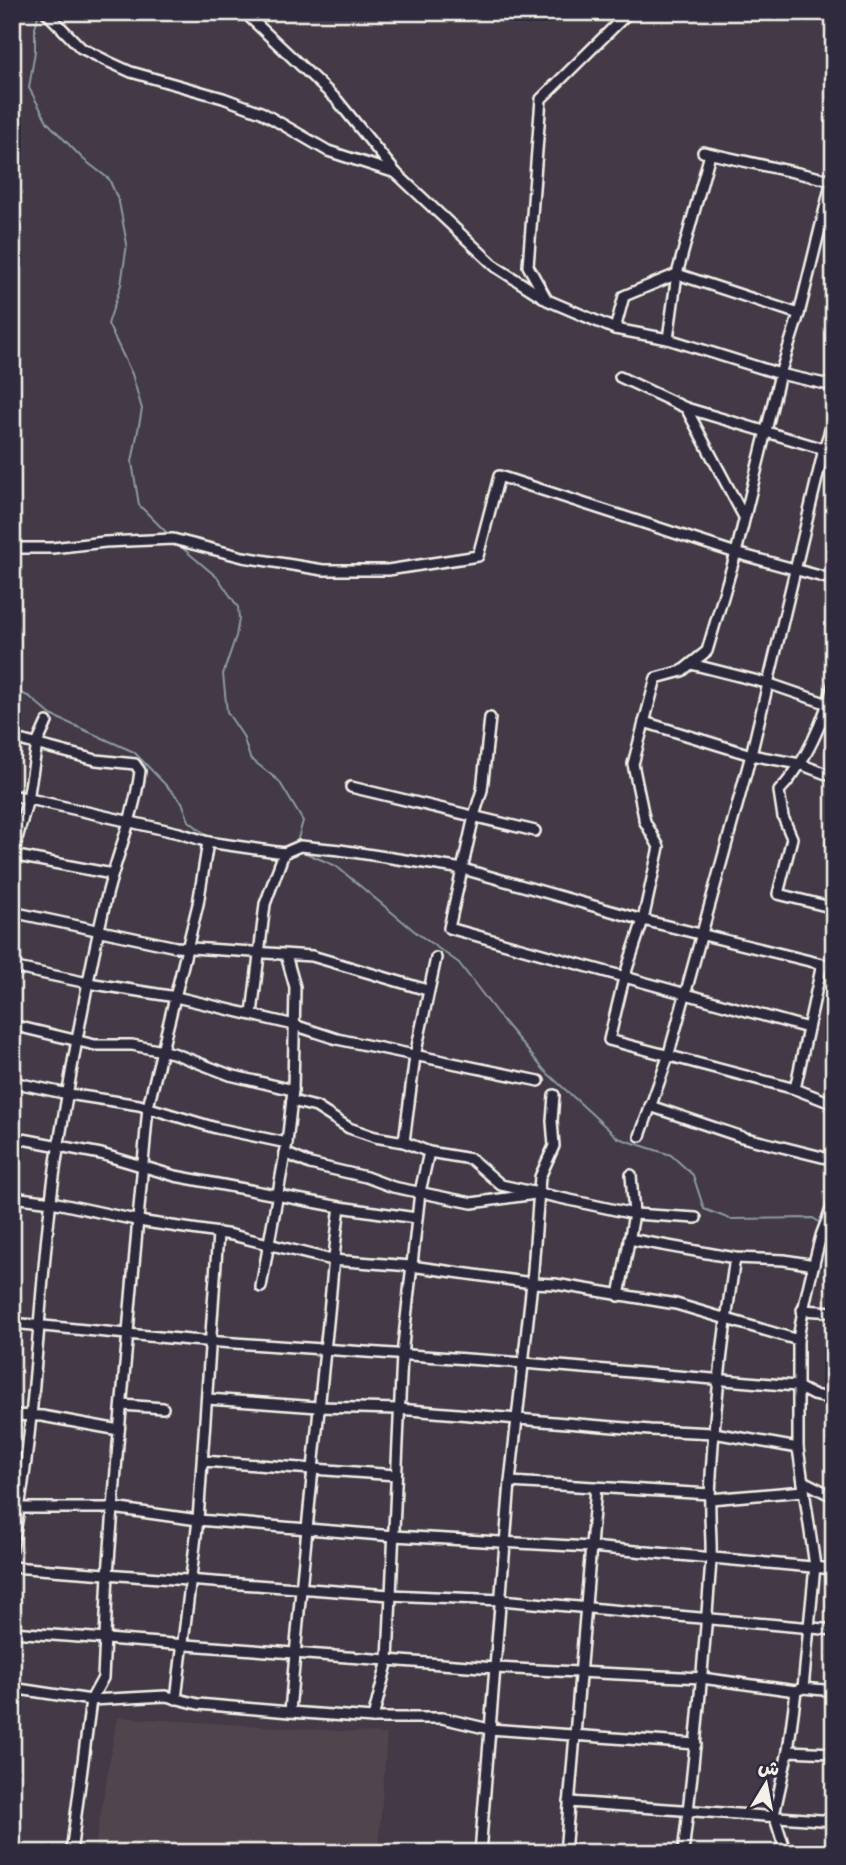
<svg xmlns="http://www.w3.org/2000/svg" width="846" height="1865" viewBox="0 0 846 1865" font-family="Caveat,'Playpen Sans Arabic',sans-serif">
<rect width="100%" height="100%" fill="#433947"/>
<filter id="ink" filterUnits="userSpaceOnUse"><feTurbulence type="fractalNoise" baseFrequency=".0143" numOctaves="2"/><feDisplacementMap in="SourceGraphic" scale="14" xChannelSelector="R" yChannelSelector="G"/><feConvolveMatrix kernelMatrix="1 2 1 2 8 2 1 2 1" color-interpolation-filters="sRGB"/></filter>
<g filter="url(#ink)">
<polygon fill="#51444e" points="117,1717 387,1734 378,1853 94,1853"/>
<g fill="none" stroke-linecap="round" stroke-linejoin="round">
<g stroke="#8d9ba0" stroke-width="2">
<polyline points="39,12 35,28 35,51 29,88 48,123 83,159 109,179 119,202 127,244 121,285 108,324 132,374 142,409 132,462 139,505 170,536"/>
<polyline points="179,545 218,578 238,607 239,619 236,636 223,674 227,712 243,736 250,758 279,781 303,821 297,842"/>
<polyline points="12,689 30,697 51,715 134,752 182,802 189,821 210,838"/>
<polyline points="267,846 289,847"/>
<polyline points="301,851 336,866 418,934 459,963 503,1021 545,1071 618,1138 671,1155 693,1175 704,1209 730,1219 813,1218 819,1222"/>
</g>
<polyline stroke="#486170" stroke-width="12" points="830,1228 834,1230"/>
<defs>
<g id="minor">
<polyline points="46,12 81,48 109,62 131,72 223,98 261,112 328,151 396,173"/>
<polyline points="244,12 337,100 396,173 496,267 546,299"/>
<polyline points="629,12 541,99 528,266 547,300 615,329 668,339 780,374 834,386"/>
<polyline points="703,152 834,181"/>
<polyline points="615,329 624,296 677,274 799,314"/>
<polyline points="668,339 677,274 710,154"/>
<polyline points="620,377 686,408 834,452"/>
<polyline points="686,408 744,517"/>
<polyline points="12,548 52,548 105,542 173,539 243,557 323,570 388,570 478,556 499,476 736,553 834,580"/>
<polyline points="691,664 770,684 834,706"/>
<path d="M834 682C825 718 805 765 779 791L783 817 792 838 778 894 834 908"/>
<polyline points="490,718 482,790 474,816 449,928 808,1028"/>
<polyline points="644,722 751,755 800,764 834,777"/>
<path d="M12 738 96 760 135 764 140 771C135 815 116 856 106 899 87 979 73 1061 59 1143 37 1277 39 1414 12 1548"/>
<polyline points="351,787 535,831"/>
<polyline points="12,795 179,833 208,842 284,853"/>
<polyline points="644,820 659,847 643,920 624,978 609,1040 795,1089 834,1104"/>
<polyline points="645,822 633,764 656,678 682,671 707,651 736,553 780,374 799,314 832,180"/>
<polyline points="834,843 832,844 834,844"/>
<polyline points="12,855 112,874"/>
<polyline points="12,857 28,799 37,744 47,722"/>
<polyline points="12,912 176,947 312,956 427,990"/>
<polyline points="12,967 88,983 176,997 294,1025 337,1039 539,1081"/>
<polyline points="252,1014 265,904 284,853 300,846 340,850 463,869 643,920 834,967"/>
<polyline points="12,1025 95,1045 132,1045 173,1053 230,1075 293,1090"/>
<polyline points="12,1082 68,1094 139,1105 216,1128 287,1143"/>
<polyline points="795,1089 822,964"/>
<polyline points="292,1101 316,1107 349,1128 375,1137 404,1142 429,1152 471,1159 501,1185 634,1214 696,1218"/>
<polyline points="650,1106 742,1137 834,1160"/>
<polyline points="640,1136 668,1057 751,755 824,449 834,418"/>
<polyline points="12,1137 101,1154 175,1176 340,1207 416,1218"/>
<polyline points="404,1142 415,1056 436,958"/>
<polyline points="285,1153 310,1164 366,1177 393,1187 472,1203 535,1194"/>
<path d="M12 1197 52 1202 145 1222 232 1235 332 1260 411 1266 532 1283 555 1284 676 1304 798 1340C803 1305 812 1270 821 1236 825 1224 831 1212 834 1199"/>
<polyline points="629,1239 735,1258 784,1260 814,1265"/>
<polyline points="261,1287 287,1143 293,1090 295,987 286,955"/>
<polyline points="619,1296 634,1214 631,1175"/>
<polyline points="802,1310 834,1312"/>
<polyline points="12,1323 190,1340 524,1363 796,1386 813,1395 834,1399"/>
<polyline points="798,1340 798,1448 815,1566 803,1688"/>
<polyline points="208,1399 318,1407 398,1409 650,1430 714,1433 798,1448"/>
<polyline points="122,1405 163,1408"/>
<polyline points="12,1415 42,1416 119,1430"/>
<polyline points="203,1461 396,1475"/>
<polyline points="803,1481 834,1497"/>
<polyline points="510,1482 710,1494"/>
<polyline points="710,1499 804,1491"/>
<polyline points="12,1508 113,1508 198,1520 394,1536 591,1547 834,1569"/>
<polyline points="12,1567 390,1595 501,1600 834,1630"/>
<polyline points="12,1632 495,1668 702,1678 796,1691 803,1688 834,1691"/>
<polyline points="12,1688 91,1700 166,1696 198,1704 290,1712 373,1718 442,1718 489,1729 696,1744"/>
<polyline points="176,1699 198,1520 218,1234"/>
<path d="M290 1712C300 1591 313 1471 325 1350 331 1302 333 1254 340 1207"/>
<polyline points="373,1718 388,1660 402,1355 420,1192 429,1152"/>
<polyline points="788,1751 834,1753"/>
<polyline points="569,1802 834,1821"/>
<polyline points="71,1853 91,1700 103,1678 108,1574 118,1444 148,1107 198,904 208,842"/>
<polyline points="480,1853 510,1482 532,1283 540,1177 554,1146 552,1121 554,1095"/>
<polyline points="565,1853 596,1487"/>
<path d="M683 1853C695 1756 704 1658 711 1561 712 1539 709 1518 710 1497 713 1417 723 1337 735 1258"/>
<polyline points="786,1853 774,1815 788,1751 796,1691"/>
</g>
</defs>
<use href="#minor" stroke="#f4f1e8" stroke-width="14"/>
<use href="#minor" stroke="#2f2a3d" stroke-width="9"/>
</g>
</g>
<rect width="846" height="1865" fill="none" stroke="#2f2a3d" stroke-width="42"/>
<rect x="21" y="21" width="804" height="1823" fill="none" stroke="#f4f1e8" stroke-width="2.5" filter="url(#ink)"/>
<g transform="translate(766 1784) rotate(10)" stroke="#2f2a3d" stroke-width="5" paint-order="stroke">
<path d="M0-5L12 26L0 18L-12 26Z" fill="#f4f1e8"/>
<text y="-10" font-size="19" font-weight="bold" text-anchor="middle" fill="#f4f1e8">ش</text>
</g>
</svg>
